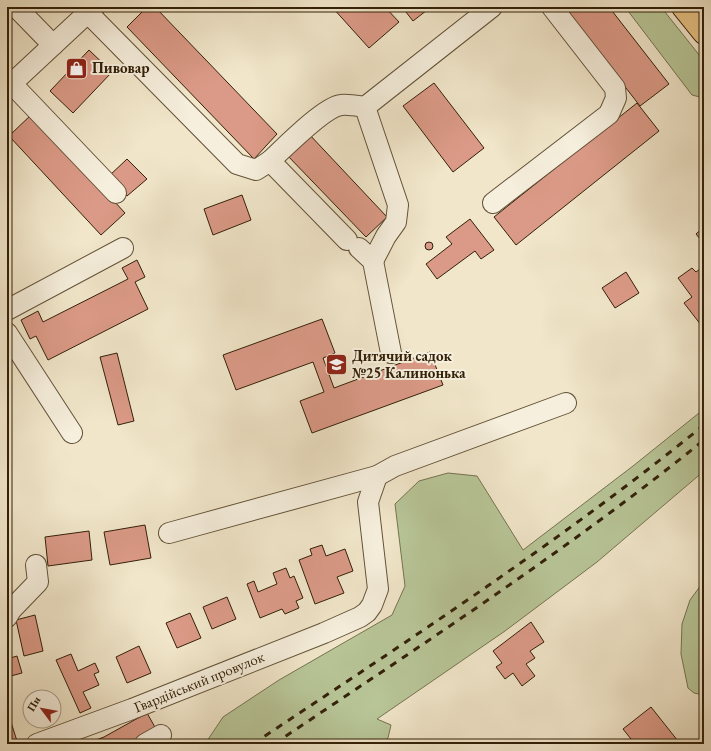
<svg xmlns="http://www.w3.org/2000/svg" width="711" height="751" viewBox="0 0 711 751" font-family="'EB Garamond',serif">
<rect width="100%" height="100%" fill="#f1e6ca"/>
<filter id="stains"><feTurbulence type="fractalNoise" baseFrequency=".005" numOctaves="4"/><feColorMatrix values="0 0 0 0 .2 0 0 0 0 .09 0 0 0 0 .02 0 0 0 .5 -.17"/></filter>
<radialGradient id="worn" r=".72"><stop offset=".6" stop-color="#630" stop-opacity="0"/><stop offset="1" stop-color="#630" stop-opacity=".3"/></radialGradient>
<g fill="#b8c698" stroke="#757350">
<polygon points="625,7 661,7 704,61 704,98 692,95"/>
<polygon points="704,409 704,471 597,562 505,631 377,719 391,725 388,738 381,744 205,744 223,717 279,680 392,615 405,586 395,504 419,481 448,473 477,476 523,550 633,466"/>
<polygon points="704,581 704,691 699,694 694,693 688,688 681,654 682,624 690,600"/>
</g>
<g fill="#db9a87" stroke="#322008">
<polygon points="147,7 155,7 277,134 254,159 127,27"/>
<polygon points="332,7 385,7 399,22 369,48"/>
<polygon points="402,7 431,7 413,21"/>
<polygon points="563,7 609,7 669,84 640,106"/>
<polygon points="89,50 112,72 73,113 50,91"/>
<polygon points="434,83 484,148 453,172 403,106"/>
<polygon points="637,103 659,131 516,245 494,217"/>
<polygon points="33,113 125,213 101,235 9,136"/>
<polygon points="308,133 387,217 366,237 286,154"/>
<polygon points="127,159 147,179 127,196 109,176"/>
<polygon points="242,195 251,220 213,235 204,209"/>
<polygon points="470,219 494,250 481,259 475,251 437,279 426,264 452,244 446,237"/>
<polygon points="704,227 704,244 696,234"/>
<circle cx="429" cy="246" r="4"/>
<polygon points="137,260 145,277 135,282 148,309 48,360 36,336 30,339 21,320 38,311 43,322 128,279 122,268"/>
<polygon points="704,266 704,323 701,325 684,303 692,297 678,278 692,268 696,272"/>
<polygon points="626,272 639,293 615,308 602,288"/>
<polygon points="322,319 335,353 323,358 334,388 430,352 443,385 312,433 300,401 324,392 313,362 236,390 223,355"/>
<polygon points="117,353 134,421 118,425 100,357"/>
<polygon points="145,525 151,558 110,565 104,532"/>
<polygon points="89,531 92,560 48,566 45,537"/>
<polygon points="322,545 326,556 345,549 353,571 337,577 344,593 315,604 299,560 312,555 310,549"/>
<polygon points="286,568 290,578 294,576 303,598 296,601 299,608 285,614 282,609 260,618 247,584 254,581 258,592 277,584 273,573"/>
<polygon points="227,597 236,619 212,629 203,607"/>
<polygon points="190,613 201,638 177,648 166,623"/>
<polygon points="35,615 43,651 24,656 16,620"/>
<polygon points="531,622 544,642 530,651 535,658 526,664 535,676 522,686 513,673 505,679 496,667 502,663 493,651"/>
<polygon points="139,646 151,673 127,683 116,657"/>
<polygon points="71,654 78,671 95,663 99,672 94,674 99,685 83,692 91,708 80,713 56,660"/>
<polygon points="17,656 22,673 7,677 7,659"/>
<polygon points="651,707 678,741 675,744 635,744 623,729"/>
<polygon points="147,713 156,729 130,744 85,744 104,737"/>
<polygon points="7,719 10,719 17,741 9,744 7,744"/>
</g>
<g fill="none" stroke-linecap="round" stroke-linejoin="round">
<defs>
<g id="minor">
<polyline points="16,7 53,45"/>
<polyline points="88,13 237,164 256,170 270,161 347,240"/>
<polyline points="12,84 116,193"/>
<polyline points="7,88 94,7"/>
<polyline points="365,107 398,205 396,222 386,236 373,261"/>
<polyline points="365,107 492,7"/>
<path d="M270 161C284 148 324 107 341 105 348 104 358 106 365 107"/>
<polyline points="493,203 609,114 616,98 615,88 552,7"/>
<polyline points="359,248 373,261 391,353"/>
<polyline points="7,310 123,248"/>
<polyline points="7,333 72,433"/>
<polyline points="169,533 377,476"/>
<polyline points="7,617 11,610 38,582 36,565"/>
<polyline points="37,744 132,709 324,633 360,617 367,612 372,605 378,589 368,502 377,476 395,466 566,403"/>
<polyline points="145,744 161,735"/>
</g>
<polyline id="major" points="683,7 704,33"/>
</defs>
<use href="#minor" stroke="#625238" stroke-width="22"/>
<use href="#major" stroke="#322008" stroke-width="24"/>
<use href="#minor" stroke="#f6efdd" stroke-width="20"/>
<use href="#major" stroke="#e8c385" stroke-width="22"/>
<g stroke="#322008" stroke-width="3" stroke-dasharray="7 7" stroke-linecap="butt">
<path d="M253 744C406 642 561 541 704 425"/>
<path d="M274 744C420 646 568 550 704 440"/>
</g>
</g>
<defs>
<symbol id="shop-square" viewBox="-11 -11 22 22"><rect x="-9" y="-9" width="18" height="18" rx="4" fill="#8f2418" stroke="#f6efdd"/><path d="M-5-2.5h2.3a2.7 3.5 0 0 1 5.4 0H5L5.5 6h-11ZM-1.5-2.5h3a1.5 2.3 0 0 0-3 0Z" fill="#fff"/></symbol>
<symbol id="school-square" viewBox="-11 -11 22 22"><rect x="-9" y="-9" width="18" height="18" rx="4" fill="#8f2418" stroke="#f6efdd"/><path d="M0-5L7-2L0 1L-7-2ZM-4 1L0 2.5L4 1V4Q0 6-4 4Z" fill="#fff"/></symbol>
</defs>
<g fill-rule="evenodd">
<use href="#shop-square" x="64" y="56" width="25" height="25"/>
<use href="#school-square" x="324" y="352" width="25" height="25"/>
</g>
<g text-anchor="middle" stroke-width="4" stroke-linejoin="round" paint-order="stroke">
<g font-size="15" font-weight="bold" fill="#322008" stroke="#f6efdd" text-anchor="start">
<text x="92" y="73">Пивовар</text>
<text x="352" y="361">Дитячий садок<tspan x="352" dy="17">№25 Калинонька</tspan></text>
</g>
<g font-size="15" fill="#322008" stroke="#f6efdd">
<text transform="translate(199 682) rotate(-22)" y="5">Гвардійський провулок</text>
</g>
</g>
<rect width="711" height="751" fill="none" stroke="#f1e6ca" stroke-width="24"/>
<rect x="8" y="8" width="695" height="735" fill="none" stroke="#322008" stroke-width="2"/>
<rect x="12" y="12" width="687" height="727" fill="none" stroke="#322008"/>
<g transform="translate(42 709) rotate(302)"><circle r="19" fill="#f6efdd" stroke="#a89c88"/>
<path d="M0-3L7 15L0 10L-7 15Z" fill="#8f2418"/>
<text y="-6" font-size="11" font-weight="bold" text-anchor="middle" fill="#322008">Пн</text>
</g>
<rect width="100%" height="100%" filter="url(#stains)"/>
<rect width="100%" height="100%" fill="url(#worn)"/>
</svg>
